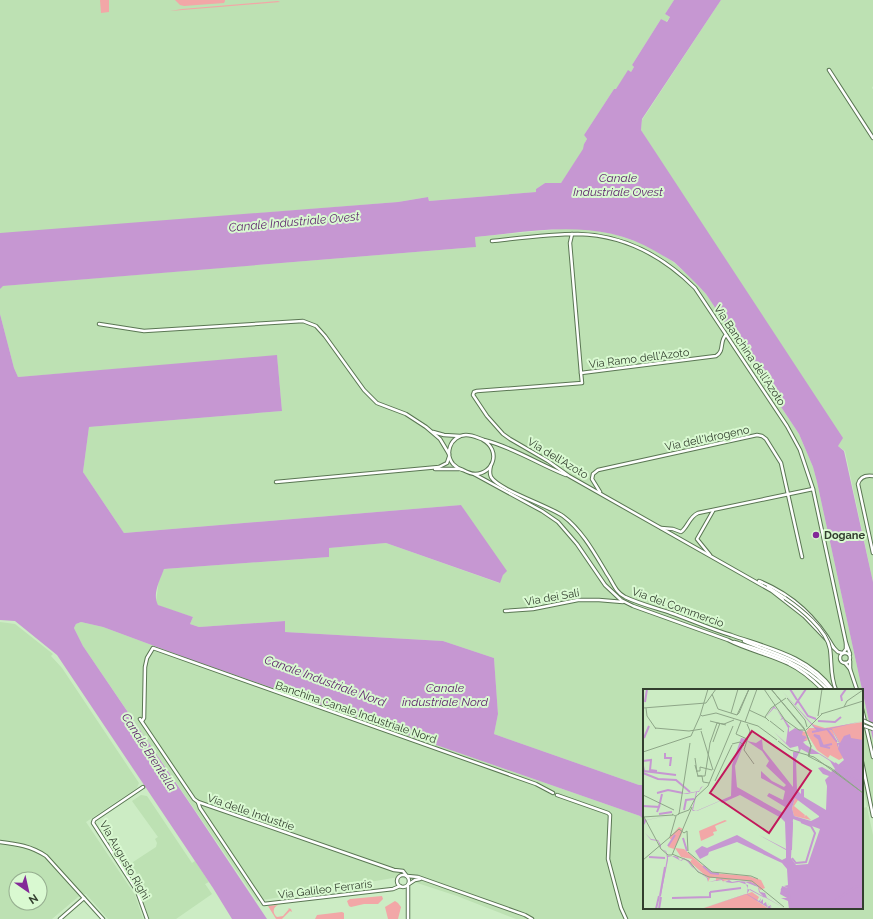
<svg xmlns="http://www.w3.org/2000/svg" width="873" height="919" viewBox="0 0 873 919" font-family="Raleway,sans-serif">
<rect width="100%" height="100%" fill="#ccecc4"/>
<g fill="#bde1b3" fill-rule="evenodd">
<polygon points="0,0 674,0 665,14 670,17 666,22 661,19 632,65 634,67 631,72 628,71 616,90 614,89 584,135 587,139 584,144 584,149 561,183 545,183 536,189 536,192 429,201 428,197 398,202 0,234"/>
<polygon points="721,0 873,0 873,86 872,88 873,89 873,582 845,451 838,446 641,130 642,120"/>
<polygon points="561,229 586,229 614,234 646,245 672,261 690,277 706,294 799,434 813,467 817,482 873,740 873,804 867,807 873,835 873,919 516,919 457,896 399,877 257,901 83,646 74,628 76,624 81,622 103,627 192,660 640,816 644,820 644,908 862,908 862,808 867,807 864,791 862,788 862,690 644,690 644,785 639,785 494,734 498,714 494,658 443,641 285,632 285,621 199,627 190,624 193,617 162,607 158,605 156,602 159,579 164,569 329,557 328,548 386,543 499,583 503,575 461,505 124,533 83,472 89,427 282,411 277,356 18,377 14,368 0,314 0,289 2,286 476,247 475,237"/>
<path d="M0 622 15 624 53 654 51 656 62 668 139 783 137 788 86 822 135 895 143 919H108L86 894 78 897 52 919H0ZM16 879H40V903H16Z"/>
<polygon points="141,795 147,796 192,863 195,861 209,882 205,884 212,894 176,919 149,919 142,897 145,894 139,890 134,884 139,877 130,864 156,847 157,843 155,839 158,837 132,801"/>
</g>
<g fill="#f2a7a7">
<polygon points="100,0 109,0 109,12 101,13"/>
<polygon points="175,0 225,0 225,1 224,3 184,6 180,5"/>
<polygon points="278,1 280,2 170,11 182,9"/>
<polygon points="382,896 383,899 378,904 364,904 351,907 349,906 347,901 350,899"/>
<polygon points="395,901 398,903 401,907 398,919 388,919 385,907"/>
<path d="M278 905C273 907 272 913 277 917L283 916 289 909 288 908 291 909 292 912 290 911 282 919H276L268 906Z"/>
<polygon points="342,912 344,913 344,919 315,919 317,915"/>
</g>
<g fill="#c697d2">
<path d="M674 0H721L642 119 641 130 843 438 838 446 844 451 873 582V740L817 482 813 467 799 434 706 294C696 283 685 272 674 262 668 258 661 255 655 251 599 218 537 231 475 237L476 247 3 286 0 289V233L398 202 428 197 429 201 536 192V189L545 183H561L583 149 584 144 587 139 584 135 614 89H616L628 70 631 72 634 67 632 65 661 19 667 22 670 17 665 14Z"/>
<path d="M0 314 14 368 18 377 277 355 282 411 89 427 83 472 124 533 461 505 507 571 503 575 500 583 386 543 329 548V557L164 569C160 580 152 594 158 605L193 617 190 624 199 627 285 621V632L443 641 494 658 498 714 494 734 639 785H644V820L640 816 192 660 103 627 81 622 76 624 74 628 83 646 195 811 267 919H232L213 888 57 655 15 621 0 620Z"/>
</g>
<g fill="none" stroke-linecap="round" stroke-linejoin="round">
<defs>
<g id="minor">
<polyline points="829,70 873,138"/>
<path d="M572 234 570 243 581 373 716 356C725 351 719 341 726 335"/>
<path d="M492 241C520 238 550 234 578 234 623 235 663 256 695 288L787 426 800 450 813 489 846 643"/>
<polyline points="99,324 144,331 303,321 316,326 325,336 364,390 377,403 406,414 426,427 440,439 449,454"/>
<polyline points="581,373 582,383 477,391 474,392 473,395 487,416 503,434 510,439 548,461 569,476 772,591 804,616 826,639"/>
<polyline points="433,432 444,435 460,436"/>
<path d="M483 440C501 450 494 474 475 474 471 474 467 472 463 470 459 469 456 467 453 464 449 459 448 453 450 447 452 440 459 435 466 435 473 435 478 438 484 440 513 447 538 464 566 475"/>
<path d="M491 465C490 469 489 473 491 477 499 490 547 505 563 516 582 530 595 554 607 574 613 582 615 592 625 597 640 604 656 608 671 613 691 620 711 629 731 635 768 648 809 656 833 690"/>
<polyline points="435,469 459,469"/>
<path d="M474 474 542 511 558 522 577 544 605 585 621 600 633 606 728 640C747 650 769 654 789 664 802 670 813 680 823 690"/>
<path d="M873 476C866 475 860 477 858 484L873 553"/>
<polyline points="276,482 439,467 447,463 449,457"/>
<polyline points="600,492 592,479 593,474 598,470 757,435 762,436 766,439 781,463 802,557"/>
<path d="M661 528 673 529 681 532C688 527 689 517 698 513L813 489"/>
<polyline points="710,555 697,539 713,511"/>
<path d="M759 581C791 594 817 618 834 648"/>
<polyline points="768,587 785,598"/>
<polyline points="505,611 533,609 578,600 599,600 623,602"/>
<path d="M744 641C779 656 805 659 831 690"/>
<path d="M734 642C770 653 801 661 828 690"/>
<polyline points="829,643 838,652 842,653"/>
<circle cx="845" cy="658" r="5"/>
<polyline points="843,653 846,649 846,643 850,654"/>
<polyline points="845,663 850,669 850,661"/>
<polyline points="850,669 857,690"/>
<polyline points="862,709 873,757"/>
<polyline points="140,719 194,799 198,802 394,870 403,871 406,875"/>
<polyline points="142,721 144,718 145,667 147,658 153,648 536,784 553,793"/>
<polyline points="862,762 873,816"/>
<polyline points="143,787 94,820 93,823 137,891 147,919"/>
<polyline points="557,795 608,813 610,815 608,859 621,908 626,919"/>
<polyline points="198,802 200,808 264,904 393,889 400,886"/>
<path d="M0 842C17 844 31 846 46 856L103 919"/>
<circle cx="403" cy="881" r="6"/>
<polyline points="407,876 418,877 525,915 532,919"/>
<polyline points="409,884 415,880 420,879"/>
<polyline points="60,919 84,898"/>
<polyline points="408,919 408,886"/>
</g>
</defs>
<use href="#minor" stroke="#5a7653" stroke-width="4.5"/>
<use href="#minor" stroke="#fff" stroke-width="2.5"/>
<defs>
<g id="minor-bridge">
<path d="M785 598C801 609 827 630 830 649 832 663 830 677 836 690"/>
<polyline points="862,720 873,725"/>
<polyline points="862,725 873,729"/>
</g>
</defs>
<use href="#minor-bridge" stroke="#5a7653" stroke-width="4.5" stroke-linecap="butt"/>
<use href="#minor-bridge" stroke="#fff" stroke-width="2.5"/>
</g>
<circle fill="#832a98" stroke="#d9f9d1" stroke-width="1.5" cx="816" cy="535" r="4"/>
<g text-anchor="middle" stroke-width="4" stroke-linejoin="round" paint-order="stroke">
<g font-size="11" fill="#323e2e" stroke="#d9f9d1">
<text transform="translate(750 355) rotate(56)" y="4">Via Banchina dell'Azoto</text>
<text transform="translate(639 358) rotate(-7)" y="4">Via Ramo dell'Azoto</text>
<text transform="translate(707 438) rotate(-12)" y="4">Via dell'Idrogeno</text>
<text transform="translate(558 458) rotate(31)" y="4">Via dell'Azoto</text>
<text transform="translate(552 597) rotate(-10)" y="4">Via dei Sali</text>
<text transform="translate(678 607) rotate(20)" y="4">Via del Commercio</text>
<text transform="translate(356 712) rotate(19)" y="4">Banchina Canale Industriale Nord</text>
<text transform="translate(251 812) rotate(19)" y="4">Via delle Industrie</text>
<text transform="translate(125 860) rotate(60)" y="4">Via Augusto Righi</text>
<text transform="translate(325 889) rotate(-7)" y="4">Via Galileo Ferraris</text>
</g>
<g font-size="11" font-weight="bold" fill="#323e2e" stroke="#d9f9d1" text-anchor="start">
<text x="824" y="539">Dogane</text>
</g>
<g font-size="12" font-style="italic" fill="#60276e" stroke="#d9f9d1">
<text x="618" y="182">Canale<tspan x="618" dy="14">Industriale Ovest</tspan></text>
<text transform="translate(294 222) rotate(-5)" y="4">Canale Industriale Ovest</text>
<text transform="translate(325 681) rotate(20)" y="4">Canale Industriale Nord</text>
<text x="445" y="692">Canale<tspan x="445" dy="14">industriale Nord</tspan></text>
<text transform="translate(149 752) rotate(57)" y="4">Canale Brentella</text>
</g>
</g>
<g transform="translate(643 689)">
<rect width="220" height="220" fill="#ccecc4"/>
<path d="M220 33V95L202 80 206 82 203 64 189 40 200 69 196 71 187 66 185 69 174 61 163 43 166 39H172L169 35 182 39ZM152 40 162 43 165 51 159 53 160 48 153 44 160 49 158 55 153 54 149 58 148 53 146 57 145 44ZM152 109 155 110V111L151 117 162 126 161 128 163 126 168 131 175 128 168 131 151 127 149 119ZM82 131 84 132 72 137 74 142 70 143 71 146 58 152 56 142ZM36 138 40 140 38 147 31 160 25 158 29 151 26 149ZM32 159 41 160 68 184 105 187 118 191 122 199 117 201 113 195 112 197 108 193 92 190 80 192 81 194 78 190 73 192V189H67L65 193V189L47 173 49 170 38 168ZM109 203 116 208 114 212 126 220H58Z" fill="#f2a7a7"/>
<path d="M139 2 172 38 182 40 220 32 187 40H189L197 54 201 47 207 45 208 49 220 51V220H146L145 212 138 209H144L137 205 139 197 145 199 141 197 145 196 144 180 139 174 94 153 66 163 65 166 57 170 52 162 59 157 64 159 94 146 139 171 143 169V161L116 146 143 160 142 133 138 129 97 106 79 114 77 112 54 122H50L49 121 53 103 44 105H39L56 102 58 98 61 97 62 95 61 97 59 98 57 101 56 103H54L50 121 53 122 88 107 89 76 98 49 103 50 92 77 94 98 140 124 142 118 124 107 126 104 140 111 142 102 118 89V82L129 92 141 98 143 96 123 77 126 72 119 62 104 52 113 54 119 50 120 60 150 98V63L156 62 155 57 147 59 131 43 143 54 145 39 140 30 137 31 139 29 134 21 131 19 123 28 131 17 148 39 146 38V43L152 39 160 42 159 46 164 48 161 51H164L160 53 163 56 195 76 201 71 195 60 196 55 194 58V54H196L189 41 180 40 175 43ZM158 60 167 65H176L187 72 192 80 188 83 179 78 175 79 180 85 186 87 182 91 184 97 183 121 161 108V100H158V105L154 101 153 70ZM152 109 176 127V128L168 132 151 127 149 119ZM150 130 177 140 165 175 153 176 148 169ZM30 126 4 131 1 136 2 144 8 150 15 151 18 156V160L23 162 25 167H31L35 168 37 172 41 169 46 172 51 179 61 186 65 189V193L79 190 82 193 86 191 89 193 94 192 108 193 115 197 117 203 122 204 124 209 143 220 107 200 104 205 116 212 118 209 117 213 120 210V215L123 213 124 217 126 214 124 218 128 216 127 219 129 217 127 220 103 205 57 220 104 205 105 196 96 193 89 194 82 193 79 191 65 193 64 189 49 178 45 173 41 170 38 172 29 167 25 168V171L15 220 24 169 23 163 18 160 15 152 8 151 2 144 0 129 3 131ZM102 193 115 198 116 203 122 209 105 200Z" fill="#c697d2" fill-rule="evenodd"/>
<path fill="none" stroke="#c697d2" stroke-width="2" d="M147 0 154 11M155 12 165 27 173 30M199 12 198 7 203 0M2 13 4 0M152 16 163 0M175 32 192 33 198 28M169 43 184 40 194 53M1 49 6 37M187 59 178 57 176 50 171 46 176 47 180 57 189 55M22 64V69H28L27 77M0 72 8 71 7 81 14 82M192 74 220 97M0 77 1 82 33 86M0 84 15 90 33 91 47 103M14 104 25 101 40 104M0 117 16 118 14 123M16 118 19 105M41 121 43 111 51 110M16 125 29 123M40 149 44 162M25 157 32 146M148 161 149 133M6 168 22 169M149 169 153 174 163 173 172 144 168 137 158 133M60 177 68 184 76 185M138 200 146 204 148 220M67 203 98 199M17 207 22 178M29 209 67 208V203M13 220 16 207M16 220 18 208M185 220 193 211 212 198 220 197"/>
<path fill="none" stroke="#8ea688" stroke-width="1" d="M121 0 142 31 156 41H162M128 0 161 40M128 0 161 39 168 57 165 67 188 79 220 104M69 5 75 20 94 26 96 24M144 9 162 31 164 38M63 14 73 0M201 18 204 12 220 1M201 18 220 12M0 19 63 14M3 19 4 27 13 40M106 21 123 29M88 24 95 0M96 24 106 0M178 25 201 18M58 26 59 27 73 24 115 37 134 51M94 26 106 0M175 27 179 0M67 32 83 36M126 32 122 28 128 19 143 9M127 32 141 43M102 33 114 0M104 35 107 42 101 61 111 75M12 39 46 42 59 40M162 41 168 57 166 68M163 41 179 25M58 42 70 81M93 45 98 32M93 45 104 50M135 52 147 61 171 68 220 104M70 53 77 34M89 55 97 53 101 57M0 63 48 47 57 27 65 0M52 69 54 83M52 76 55 87H62L67 54 74 34 81 35 91 31M54 82H57V78L69 81M54 87H59L60 93 66 94M72 92 89 56M0 106 31 121M29 125 32 127 36 125 47 54M35 125 46 121 53 108 65 97 90 37M0 128 30 126M1 128 18 160 25 166H29M44 142 45 162M28 147 36 140 41 144 44 142M45 163 69 183 108 187 115 190M29 165 46 172 55 183 66 188 109 192 141 218M29 166 49 118M0 171 27 148 33 127"/>
<path fill="#c2185b" fill-opacity="0.15" stroke="#c2185b" stroke-width="2" d="M109 42 168 82 126 144 67 104Z"/>
<rect width="220" height="220" fill="none" stroke="#323e2e" stroke-width="2"/>
</g>
<g transform="translate(28 891) rotate(146)"><circle r="19" fill="#d9f9d1" stroke="#96ae90"/>
<path d="M0-3L7 15L0 10L-7 15Z" fill="#832a98"/>
<text y="-6" font-size="11" font-weight="bold" text-anchor="middle" fill="#323e2e">N</text>
</g>
</svg>
